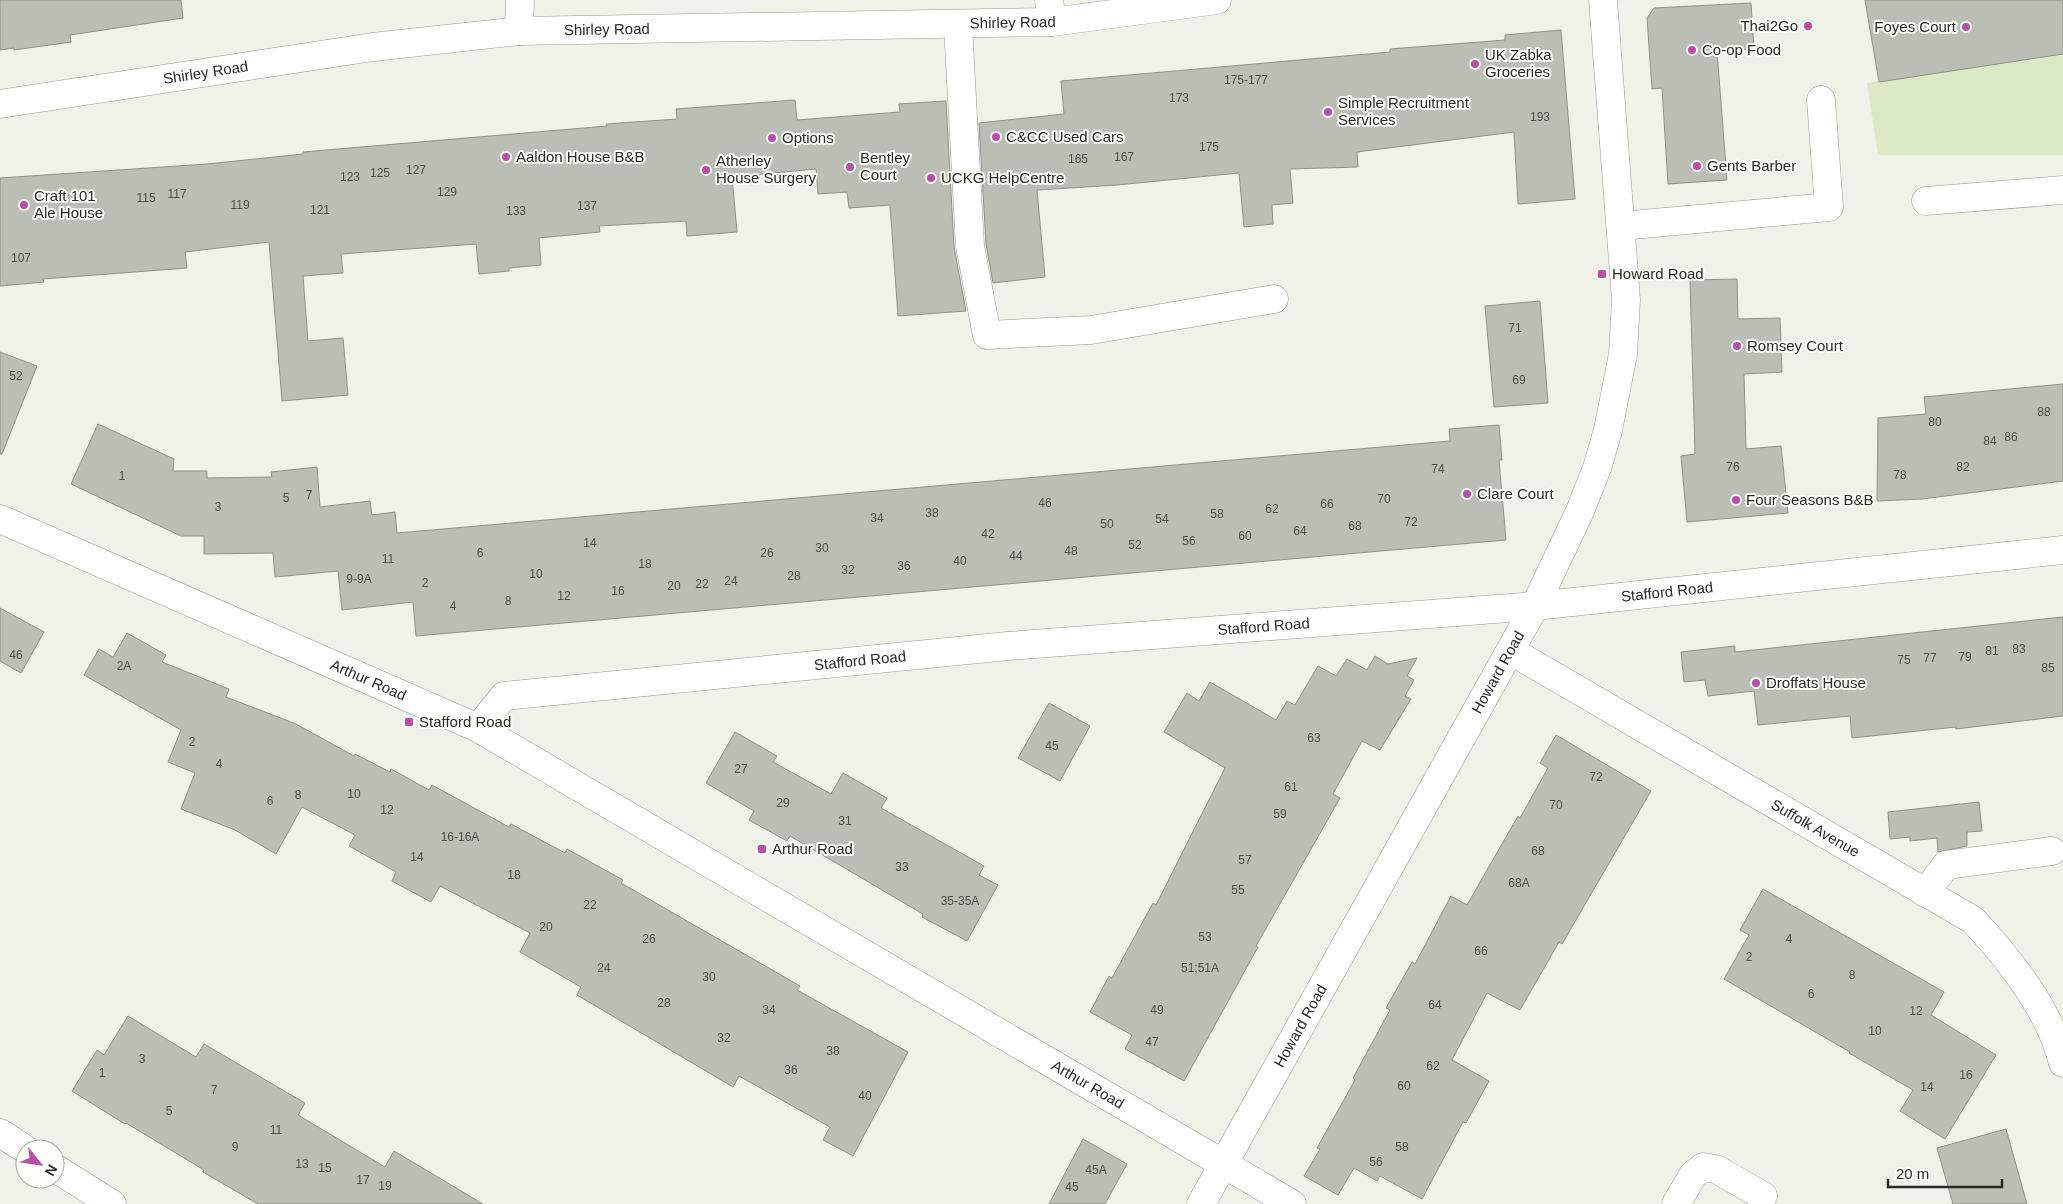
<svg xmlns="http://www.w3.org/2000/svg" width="2063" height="1204" viewBox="0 0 2063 1204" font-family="Helvetica,sans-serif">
<rect width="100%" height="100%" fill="#eef2e9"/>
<polygon fill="#dae8c4" points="2063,54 2063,155 1878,155 1867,83"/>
<g fill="#bbbeb5" stroke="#8e9289">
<polygon points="0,0 181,0 183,18 70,35 71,42 14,50 14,48 0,50"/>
<polygon points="1865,0 2063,0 2063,54 1879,82"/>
<polygon points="1751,3 1754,49 1717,51 1727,180 1668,184 1662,88 1652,89 1647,18 1654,8"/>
<polygon points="1561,30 1575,199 1518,204 1514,132 1357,152 1358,167 1290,169 1293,203 1272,205 1273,224 1244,227 1239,173 1117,185 1037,190 1045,277 993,283 986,244 979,123 1064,114 1061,81 1390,52 1390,49 1505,40 1505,35"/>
<polygon points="795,100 797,120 900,112 899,104 946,101 954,247 966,311 898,316 890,205 849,208 847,192 818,194 816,169 732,177 737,232 687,236 686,221 599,226 600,232 539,238 541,265 509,268 509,271 479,274 476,244 341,254 343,273 303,276 308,341 343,338 348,395 282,401 269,242 185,252 187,268 43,279 44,282 0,286 0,178 207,164 303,154 303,152 607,126 606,124 677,119 676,109"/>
<polygon points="1737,279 1738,319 1780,318 1782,372 1744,374 1746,449 1781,446 1788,513 1687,522 1681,456 1695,454 1690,280"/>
<polygon points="1540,301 1548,403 1494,407 1485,306"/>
<polygon points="0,352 37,366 2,454 0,454"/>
<polygon points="2063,384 2063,481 1922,499 1877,501 1878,418 1926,414 1924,397"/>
<polygon points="98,424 174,459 173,471 207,471 207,478 272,477 271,472 317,467 320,507 370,501 372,515 395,512 397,533 1450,441 1449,429 1499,425 1502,460 1499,460 1506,540 416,636 413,602 342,610 338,571 275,577 273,553 204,554 204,536 181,536 71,484"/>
<polygon points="0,608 44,632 21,673 0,661"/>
<polygon points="2063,617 2063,716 1956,729 1956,727 1852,738 1850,716 1758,725 1754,691 1708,696 1705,680 1684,682 1681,652 1735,646 1735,652"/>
<polygon points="127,633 166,655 162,662 229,689 226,697 296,724 354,756 355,754 390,772 391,769 429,790 432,785 509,827 511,824 565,853 567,849 623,880 621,883 800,986 797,990 908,1052 853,1156 823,1140 830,1127 739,1076 733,1087 577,995 581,987 520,952 530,933 440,886 431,902 392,881 396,872 349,846 355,835 302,807 276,854 235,830 181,809 195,773 168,762 181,730 84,675 99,649 113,657"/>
<polygon points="1375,656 1388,664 1417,658 1407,676 1414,680 1405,696 1411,699 1380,750 1362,741 1333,794 1340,798 1256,946 1258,947 1184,1081 1125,1049 1132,1035 1090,1012 1109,976 1112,978 1153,903 1156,905 1225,768 1164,732 1187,693 1199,701 1210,682 1276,720 1287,701 1295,705 1318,666 1336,676 1347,659 1367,670"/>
<polygon points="1049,703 1090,726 1060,781 1018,758"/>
<polygon points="735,732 777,756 773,762 831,794 843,773 887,798 881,808 984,866 979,875 998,885 967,941 922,917 923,914 790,836 787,841 749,820 754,811 706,783"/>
<polygon points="1556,735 1651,791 1562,944 1559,942 1520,1010 1487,993 1452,1060 1489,1081 1466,1123 1463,1122 1422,1199 1380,1176 1377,1181 1354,1168 1338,1195 1304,1176 1320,1149 1317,1148 1355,1080 1353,1078 1390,1010 1386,1008 1412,962 1415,964 1451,896 1467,905 1518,816 1520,818 1548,768 1540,763"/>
<polygon points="1979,802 1982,831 1967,832 1967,846 1938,852 1937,838 1910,841 1910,837 1890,839 1888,812"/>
<polygon points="1763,889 1944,992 1931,1015 1996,1055 1945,1139 1900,1111 1913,1090 1849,1053 1850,1052 1724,979 1749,935 1740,930"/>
<polygon points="128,1016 196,1057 204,1044 286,1092 305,1103 298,1115 385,1167 394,1151 483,1204 258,1204 203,1172 204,1170 126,1123 125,1124 72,1091 97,1050 104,1055"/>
<polygon points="2006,1129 2027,1204 1953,1204 1937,1148"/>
<polygon points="1083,1139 1127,1164 1105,1204 1049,1204"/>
</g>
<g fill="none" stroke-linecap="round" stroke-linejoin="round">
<defs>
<g id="minor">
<polyline points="1049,0 1052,22"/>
<polyline points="958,25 970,246 987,335 1091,330 1274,299"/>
<polyline points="519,31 520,0"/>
<polyline points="1926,201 2063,190"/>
<polyline points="1621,226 1829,207 1821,100"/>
<path id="s1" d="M0 519 478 728 1292 1204"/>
<path id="s2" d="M1511 651 1973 920C2010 960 2050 1010 2063 1063"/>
<path id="s3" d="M478 728 504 696 1008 646 1535 606 2063 550"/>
<polyline points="1925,893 1946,865 2052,851"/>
<polyline points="0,1133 25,1149"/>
<polyline points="55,1168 112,1204"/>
<path id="s4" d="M1201 1204 1535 606 1580 511 1597 468 1608 430 1623 354 1626 300 1603 0"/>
<polyline points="1676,1204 1693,1175 1703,1167 1716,1169 1763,1196"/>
</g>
<g id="major">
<path id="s5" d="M0 104 373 47 519 31 1052 22 1217 0"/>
</g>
</defs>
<use href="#minor" stroke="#969990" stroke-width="29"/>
<use href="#major" stroke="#969990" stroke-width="29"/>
<use href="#minor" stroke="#fff" stroke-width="28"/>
<use href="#major" stroke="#fff" stroke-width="28"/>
</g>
<g fill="#bb4ca9" stroke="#fdfff9" stroke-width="2">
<circle cx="1808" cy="26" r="5"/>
<circle cx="1966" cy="27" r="5"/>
<circle cx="1692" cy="50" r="5"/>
<circle cx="1475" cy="64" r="5"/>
<circle cx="1328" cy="112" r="5"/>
<circle cx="996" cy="137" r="5"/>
<circle cx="772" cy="138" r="5"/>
<circle cx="506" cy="157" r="5"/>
<circle cx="1697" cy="166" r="5"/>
<circle cx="850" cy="167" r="5"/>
<circle cx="706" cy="170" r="5"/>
<circle cx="931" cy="178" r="5"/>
<circle cx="24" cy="205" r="5"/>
<rect x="1597" y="269" width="10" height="10" rx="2.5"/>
<circle cx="1737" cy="346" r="5"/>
<circle cx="1467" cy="494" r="5"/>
<circle cx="1736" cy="500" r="5"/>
<circle cx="1756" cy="683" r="5"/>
<rect x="404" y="717" width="10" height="10" rx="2.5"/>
<rect x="757" y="844" width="10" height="10" rx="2.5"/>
</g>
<g text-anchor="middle" stroke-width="4" stroke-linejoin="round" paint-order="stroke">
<g font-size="12" fill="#4d4f4a">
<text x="1246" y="84">175-177</text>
<text x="1179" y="102">173</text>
<text x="1540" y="121">193</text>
<text x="1209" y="151">175</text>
<text x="1124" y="161">167</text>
<text x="1078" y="163">165</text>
<text x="416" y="174">127</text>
<text x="380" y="177">125</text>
<text x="350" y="181">123</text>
<text x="447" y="196">129</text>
<text x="177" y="198">117</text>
<text x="146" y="202">115</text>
<text x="240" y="209">119</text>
<text x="587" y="210">137</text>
<text x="320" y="214">121</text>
<text x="516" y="215">133</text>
<text x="21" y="262">107</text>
<text x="1515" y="332">71</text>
<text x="16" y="380">52</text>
<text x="1519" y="384">69</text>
<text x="2044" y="416">88</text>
<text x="1935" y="426">80</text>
<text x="2011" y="441">86</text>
<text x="1990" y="445">84</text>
<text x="1733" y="471">76</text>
<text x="1963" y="471">82</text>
<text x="1438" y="473">74</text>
<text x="1900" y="479">78</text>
<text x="122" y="480">1</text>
<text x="309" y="499">7</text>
<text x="286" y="502">5</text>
<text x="1384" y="503">70</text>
<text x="1045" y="507">46</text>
<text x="1327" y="508">66</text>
<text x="218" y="511">3</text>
<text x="1272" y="513">62</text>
<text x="932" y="517">38</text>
<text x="1217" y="518">58</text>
<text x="877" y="522">34</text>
<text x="1162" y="523">54</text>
<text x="1411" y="526">72</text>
<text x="1107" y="528">50</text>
<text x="1355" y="530">68</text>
<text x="1300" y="535">64</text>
<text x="988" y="538">42</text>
<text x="1245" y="540">60</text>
<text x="1189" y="545">56</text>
<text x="590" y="547">14</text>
<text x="1135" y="549">52</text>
<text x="822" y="552">30</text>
<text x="1071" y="555">48</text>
<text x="480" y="557">6</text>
<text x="767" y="557">26</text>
<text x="1016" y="560">44</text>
<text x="388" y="563">11</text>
<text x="960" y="565">40</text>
<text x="645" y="568">18</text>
<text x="904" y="570">36</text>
<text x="848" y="574">32</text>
<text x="536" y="578">10</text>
<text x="794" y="580">28</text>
<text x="359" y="583">9-9A</text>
<text x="731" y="585">24</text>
<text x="425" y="587">2</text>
<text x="702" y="588">22</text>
<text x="674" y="590">20</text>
<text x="618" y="595">16</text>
<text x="564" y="600">12</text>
<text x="508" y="605">8</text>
<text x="453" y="610">4</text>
<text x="2019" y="653">83</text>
<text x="1992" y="655">81</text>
<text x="16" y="659">46</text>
<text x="1965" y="661">79</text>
<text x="1930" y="662">77</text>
<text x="1904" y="664">75</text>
<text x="124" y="670">2A</text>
<text x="2048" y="672">85</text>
<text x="1314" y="742">63</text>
<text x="192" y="746">2</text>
<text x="1052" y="750">45</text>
<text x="219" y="768">4</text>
<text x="741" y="773">27</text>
<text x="1596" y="781">72</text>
<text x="1291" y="791">61</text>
<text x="354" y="798">10</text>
<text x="298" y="799">8</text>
<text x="270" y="805">6</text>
<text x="783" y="807">29</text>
<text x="1556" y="809">70</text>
<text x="387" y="814">12</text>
<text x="1280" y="818">59</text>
<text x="845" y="825">31</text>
<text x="460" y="841">16-16A</text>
<text x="1538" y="855">68</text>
<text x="417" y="861">14</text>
<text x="1245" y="864">57</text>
<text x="902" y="871">33</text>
<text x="514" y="879">18</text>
<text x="1519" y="887">68A</text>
<text x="1238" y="894">55</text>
<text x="960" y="905">35-35A</text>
<text x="590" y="909">22</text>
<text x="546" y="931">20</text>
<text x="1205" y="941">53</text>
<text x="649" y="943">26</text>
<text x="1789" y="943">4</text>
<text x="1481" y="955">66</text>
<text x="1749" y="961">2</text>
<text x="604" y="972">24</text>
<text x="1200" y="972">51;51A</text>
<text x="1852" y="979">8</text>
<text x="709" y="981">30</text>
<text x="1811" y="998">6</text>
<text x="664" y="1007">28</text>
<text x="1435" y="1009">64</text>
<text x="769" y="1014">34</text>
<text x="1157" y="1014">49</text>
<text x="1916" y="1015">12</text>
<text x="1875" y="1035">10</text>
<text x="724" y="1042">32</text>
<text x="1152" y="1046">47</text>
<text x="833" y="1055">38</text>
<text x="142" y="1063">3</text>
<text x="1433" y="1070">62</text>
<text x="791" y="1074">36</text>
<text x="102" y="1077">1</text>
<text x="1966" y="1079">16</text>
<text x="1404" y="1090">60</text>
<text x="1927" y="1091">14</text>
<text x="214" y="1094">7</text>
<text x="865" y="1100">40</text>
<text x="169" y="1115">5</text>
<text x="276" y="1134">11</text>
<text x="235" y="1151">9</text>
<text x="1402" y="1151">58</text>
<text x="1376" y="1166">56</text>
<text x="302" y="1168">13</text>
<text x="325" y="1172">15</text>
<text x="1096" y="1174">45A</text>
<text x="363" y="1184">17</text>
<text x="385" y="1190">19</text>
<text x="1072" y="1191">45</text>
</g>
<g font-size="15" fill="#282a26" stroke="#fdfff9">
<text dy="5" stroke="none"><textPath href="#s5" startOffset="1018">Shirley Road</textPath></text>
<text dy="5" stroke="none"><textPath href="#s5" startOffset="612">Shirley Road</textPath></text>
<text dy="5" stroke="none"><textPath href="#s5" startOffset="208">Shirley Road</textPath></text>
<text dy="5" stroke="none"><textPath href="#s3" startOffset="1209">Stafford Road</textPath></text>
<text dy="5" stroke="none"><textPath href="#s3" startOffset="804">Stafford Road</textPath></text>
<text dy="5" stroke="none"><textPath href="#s3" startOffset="399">Stafford Road</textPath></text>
<text dy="5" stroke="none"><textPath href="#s4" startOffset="609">Howard Road</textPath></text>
<text dy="5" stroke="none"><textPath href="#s1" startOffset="402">Arthur Road</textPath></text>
<text dy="5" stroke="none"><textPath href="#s2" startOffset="352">Suffolk Avenue</textPath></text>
<text dy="5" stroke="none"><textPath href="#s4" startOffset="204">Howard Road</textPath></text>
<text dy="5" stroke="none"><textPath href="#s1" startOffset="1228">Arthur Road</textPath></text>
</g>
<g font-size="15" fill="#282a26" stroke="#fdfff9" text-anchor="start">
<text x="1798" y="31" text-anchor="end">Thai2Go</text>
<text x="1956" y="32" text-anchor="end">Foyes Court</text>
<text x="1702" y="55">Co-op Food</text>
<text x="1485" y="60">UK Zabka<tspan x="1485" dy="17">Groceries</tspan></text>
<text x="1338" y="108">Simple Recruitment<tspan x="1338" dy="17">Services</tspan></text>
<text x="1006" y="142">C&amp;CC Used Cars</text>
<text x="782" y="143">Options</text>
<text x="516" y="162">Aaldon House B&amp;B</text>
<text x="860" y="163">Bentley<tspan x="860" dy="17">Court</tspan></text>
<text x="716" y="166">Atherley<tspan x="716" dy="17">House Surgery</tspan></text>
<text x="1707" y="171">Gents Barber</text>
<text x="941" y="183">UCKG HelpCentre</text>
<text x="34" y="201">Craft 101<tspan x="34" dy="17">Ale House</tspan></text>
<text x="1612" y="279">Howard Road</text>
<text x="1747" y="351">Romsey Court</text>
<text x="1477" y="499">Clare Court</text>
<text x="1746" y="505">Four Seasons B&amp;B</text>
<text x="1766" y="688">Droffats House</text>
<text x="419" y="727">Stafford Road</text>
<text x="772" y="854">Arthur Road</text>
</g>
</g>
<g transform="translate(40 1164) rotate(120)"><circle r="24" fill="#fdfff9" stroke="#a8aaa5"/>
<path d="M0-4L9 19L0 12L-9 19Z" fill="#bb4ca9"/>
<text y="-8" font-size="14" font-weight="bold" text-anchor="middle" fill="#282a26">N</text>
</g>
<path d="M1888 1179v8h114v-8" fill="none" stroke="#282a26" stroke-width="2.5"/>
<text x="1896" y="1179" font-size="15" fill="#282a26" stroke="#fdfff9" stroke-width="4" paint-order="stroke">20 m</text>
</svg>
